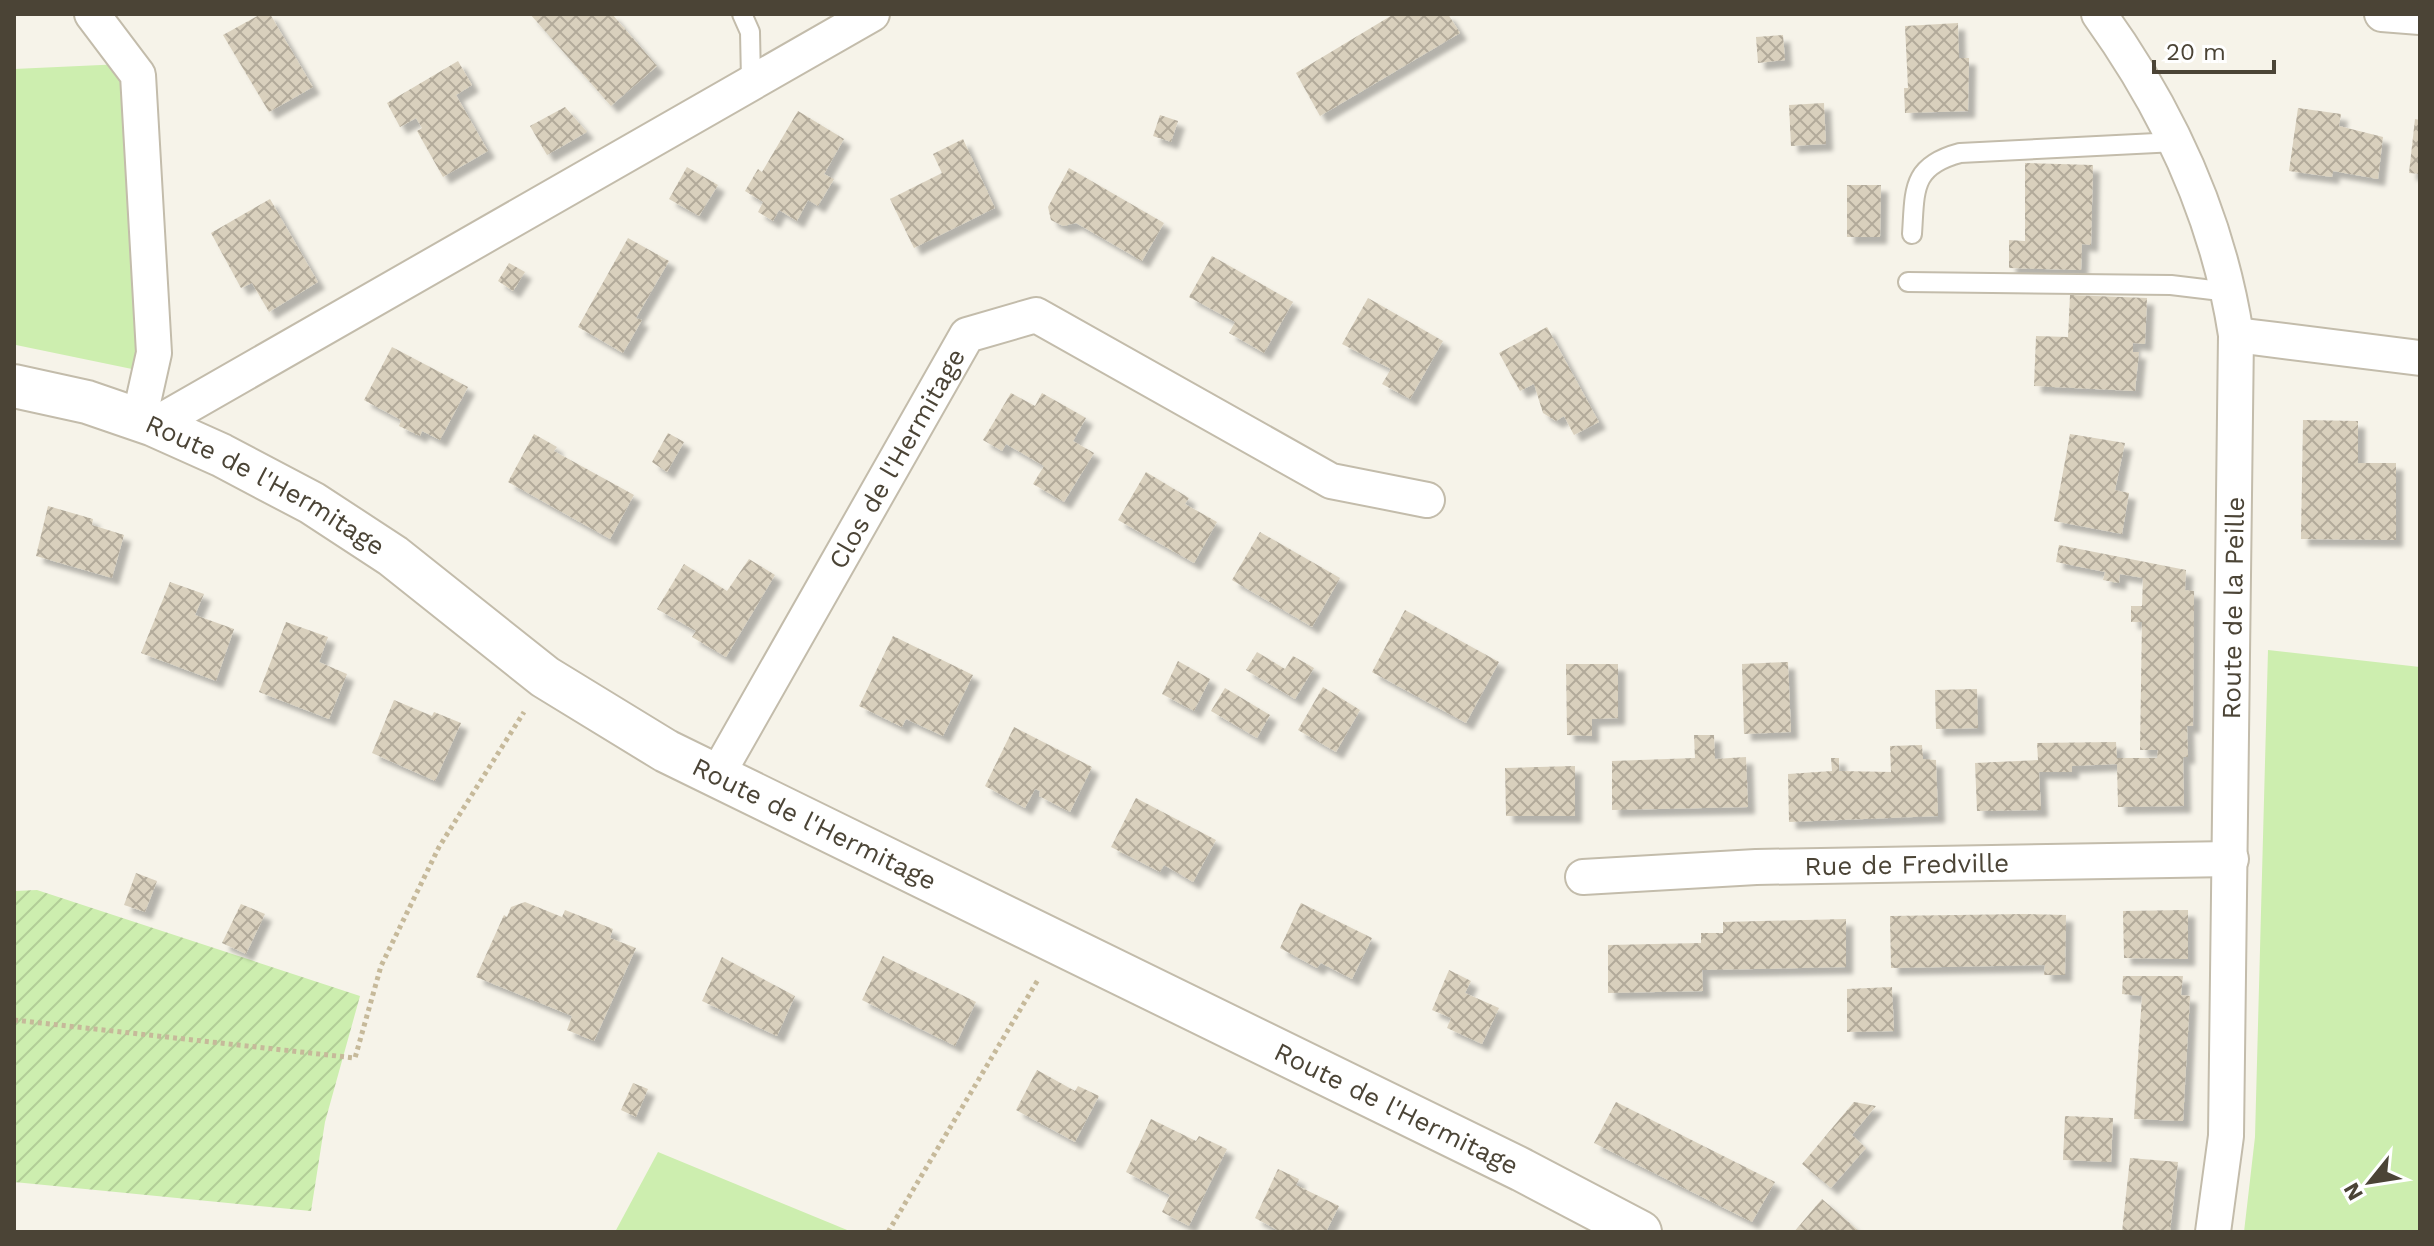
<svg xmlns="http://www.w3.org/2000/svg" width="2434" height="1246" viewBox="0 0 2434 1246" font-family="'Work Sans',sans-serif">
<defs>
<pattern id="garden-furrows" width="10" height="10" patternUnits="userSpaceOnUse" patternTransform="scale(2)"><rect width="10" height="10" fill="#cdeeaf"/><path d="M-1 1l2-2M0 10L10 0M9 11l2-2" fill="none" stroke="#b2cd97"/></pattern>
<pattern id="building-cross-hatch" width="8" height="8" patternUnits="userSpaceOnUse" patternTransform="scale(2)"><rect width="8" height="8" fill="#d9d0bd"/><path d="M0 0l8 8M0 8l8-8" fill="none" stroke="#b2aa9a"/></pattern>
<filter id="shadow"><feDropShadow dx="7" dy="7" stdDeviation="2" flood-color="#0004"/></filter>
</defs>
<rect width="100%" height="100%" fill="#f6f3e9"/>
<g fill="#cdeeaf">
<polygon points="123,64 143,356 132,369 16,345 14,69"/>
<polygon points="2268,650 2420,667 2420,1232 2244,1232 2255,1137"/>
<polygon points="658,1152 852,1232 615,1232"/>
</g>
<polygon fill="url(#garden-furrows)" points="37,890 360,996 325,1122 311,1211 14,1182 14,891"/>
<g fill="url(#building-cross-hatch)" filter="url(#shadow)">
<polygon points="261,14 270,14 313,87 269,112 223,35"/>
<polygon points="530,14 612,14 657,66 611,106"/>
<polygon points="1394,14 1448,14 1460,33 1320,116 1296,73"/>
<polygon points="1958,23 1959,58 1969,58 1968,111 1905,113 1904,88 1908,88 1905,26"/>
<polygon points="1783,35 1785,60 1758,63 1756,37"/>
<polygon points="458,61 472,85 456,95 488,151 443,177 417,131 422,128 416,118 400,127 387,103"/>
<polygon points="1824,103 1826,144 1791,146 1789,105"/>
<polygon points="565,107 587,132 547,155 530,126"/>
<polygon points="2298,108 2341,114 2339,126 2383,137 2378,179 2333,171 2332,177 2289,171"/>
<polygon points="798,111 844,139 824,174 834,179 818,206 808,200 797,221 779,210 773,221 758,212 763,202 745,191 758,169 762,172"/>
<polygon points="1160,115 1178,121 1171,142 1153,136"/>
<polygon points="2415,119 2420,120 2420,174 2409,173"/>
<polygon points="963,139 995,208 914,248 890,199 942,173 933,154"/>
<polygon points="2025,163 2093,165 2091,245 2082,244 2081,270 2009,268 2009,240 2025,241"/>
<polygon points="687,167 718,185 699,216 669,199"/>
<polygon points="1069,168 1164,223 1142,261 1076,223 1063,226 1051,220 1048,207"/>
<polygon points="1847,185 1881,185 1880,237 1847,237"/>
<polygon points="270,199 318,282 269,312 252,283 241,288 211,233"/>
<polygon points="628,238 669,261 636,318 642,320 623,353 578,327"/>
<polygon points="1212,256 1293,302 1264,353 1229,333 1235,322 1189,297"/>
<polygon points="509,263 525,272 513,291 498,281"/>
<polygon points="2070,295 2147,298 2145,344 2133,343 2133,352 2139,352 2135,391 2034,386 2036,336 2068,337"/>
<polygon points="1368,298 1443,341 1410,399 1382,384 1391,369 1342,344"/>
<polygon points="1547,327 1599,422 1574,435 1564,416 1556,421 1543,413 1534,384 1520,391 1499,353"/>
<polygon points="392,347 468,387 440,440 422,431 420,436 399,426 401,420 364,400"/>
<polygon points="1011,393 1035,406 1042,393 1086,418 1073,441 1094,453 1064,502 1033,484 1044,466 1006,444 1002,451 983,440"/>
<polygon points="2303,420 2358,421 2358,463 2396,463 2396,540 2301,539"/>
<polygon points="668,433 684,442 667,472 652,462"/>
<polygon points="534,434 557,447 554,451 634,495 610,539 508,482"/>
<polygon points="2070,434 2125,443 2115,490 2129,493 2122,534 2054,521"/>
<polygon points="1146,472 1189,498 1185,504 1217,522 1194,563 1118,520"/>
<polygon points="48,506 93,519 92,525 124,535 112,578 36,556"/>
<polygon points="1260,532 1340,578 1312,627 1232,580"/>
<polygon points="2059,545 2186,570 2185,590 2194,591 2193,726 2187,726 2188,757 2183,757 2184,806 2118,807 2117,764 2072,766 2072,772 2039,772 2041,810 1977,811 1975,763 2038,760 2037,743 2116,742 2117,758 2157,758 2158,750 2140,750 2142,622 2131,622 2131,606 2142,606 2143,578 2120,574 2119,583 2103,580 2105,572 2056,562"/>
<polygon points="749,559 775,575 726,657 692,637 696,631 657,609 684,564 727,591"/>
<polygon points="170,582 204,594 195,615 234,629 216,681 141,653"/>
<polygon points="1405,610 1499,662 1466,723 1372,672"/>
<polygon points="286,622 328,637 319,662 347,674 329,719 259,692"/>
<polygon points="893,636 973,675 943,736 906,719 902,727 859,706"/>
<polygon points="1257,652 1285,669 1293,656 1314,668 1295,699 1246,670"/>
<polygon points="1178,661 1210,679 1194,711 1162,694"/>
<polygon points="1788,662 1791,732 1744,734 1742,664"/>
<polygon points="1566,664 1618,664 1618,718 1592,719 1592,736 1567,735"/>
<polygon points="1323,687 1360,710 1336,752 1298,730"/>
<polygon points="1225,688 1270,715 1257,738 1211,711"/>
<polygon points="1977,689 1978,728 1936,729 1935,690"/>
<polygon points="394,700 432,716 434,712 461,723 435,781 372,753"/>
<polygon points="1014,727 1092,767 1070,812 1039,796 1040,791 1035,789 1025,808 985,786"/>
<polygon points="1694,735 1714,735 1715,759 1746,757 1748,807 1612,810 1612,761 1695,758"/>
<polygon points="1922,745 1923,759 1936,760 1938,816 1789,822 1788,774 1832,771 1831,758 1839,758 1839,771 1891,772 1890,746"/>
<polygon points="1575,766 1575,816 1506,816 1505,768"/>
<polygon points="1136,798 1216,840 1193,882 1164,865 1160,872 1111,847"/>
<polygon points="136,873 157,881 145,912 124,905"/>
<polygon points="525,902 562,917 565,910 613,929 610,938 636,948 594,1041 567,1030 572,1016 476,977 504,915 507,917 511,907"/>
<polygon points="1301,903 1372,938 1352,979 1321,963 1317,968 1280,948"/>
<polygon points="241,904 265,914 246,954 222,943"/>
<polygon points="2188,910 2188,959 2124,958 2123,911"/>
<polygon points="2024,914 2066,915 2065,975 2044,975 2045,965 1891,968 1890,916"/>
<polygon points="1846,919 1846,967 1702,970 1703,991 1608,993 1608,945 1701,943 1701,933 1723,933 1723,922"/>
<polygon points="883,956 976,1002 955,1046 862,1000"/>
<polygon points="722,957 795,996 777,1036 702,1001"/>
<polygon points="1449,970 1471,981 1465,993 1499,1008 1482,1044 1447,1028 1451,1018 1432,1010"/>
<polygon points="2123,976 2183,976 2181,995 2190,996 2183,1121 2134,1119 2142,996 2122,994"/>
<polygon points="1892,987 1894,1031 1847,1032 1847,989"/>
<polygon points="1037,1070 1075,1091 1078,1086 1099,1096 1075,1142 1016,1110"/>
<polygon points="633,1083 648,1089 636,1117 621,1110"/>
<polygon points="1616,1102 1775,1182 1752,1222 1594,1143"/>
<polygon points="1854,1102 1876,1106 1852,1135 1866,1148 1831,1188 1802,1164"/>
<polygon points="2065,1116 2113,1118 2111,1162 2063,1160"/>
<polygon points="1151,1119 1196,1141 1199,1136 1227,1149 1189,1226 1162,1212 1170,1195 1126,1172"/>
<polygon points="2130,1158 2178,1162 2170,1232 2122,1232"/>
<polygon points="1278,1169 1299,1179 1296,1185 1339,1206 1326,1232 1281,1232 1255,1218"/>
<polygon points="1822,1199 1860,1232 1794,1232"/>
</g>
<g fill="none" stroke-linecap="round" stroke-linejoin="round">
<defs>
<g id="service">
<polyline points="742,14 750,32 751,80"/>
<path d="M1912 234C1915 190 1911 166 1960 153L2176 142"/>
<polyline points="1908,282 2171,285 2229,292"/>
</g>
<g id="minor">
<polyline points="92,14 138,75 154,353 139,420"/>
<path d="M2099 14C2168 110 2218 218 2236 335L2226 1136 2213 1232"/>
<polyline points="2382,14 2420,17"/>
<polyline points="2236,335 2420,358"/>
<polyline points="154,425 872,14"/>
<path id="s1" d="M717 775 967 335 1036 315 1331 481 1427 500"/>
<path id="s2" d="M1583 877 1756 867 2231 859"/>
</g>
<g id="tertiary">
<path id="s3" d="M14 386 87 402 154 425 221 455 312 503 393 556 545 677 666 751 1522 1170 1640 1232"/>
</g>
</defs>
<use href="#service" stroke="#c3bcab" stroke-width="22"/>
<use href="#minor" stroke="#c3bcab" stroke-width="38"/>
<use href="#tertiary" stroke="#c3bcab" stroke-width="46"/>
<g stroke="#c6b99a" stroke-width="5" stroke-dasharray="4 4" stroke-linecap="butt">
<polyline points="14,1020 355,1058 381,966 439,847 524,712"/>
<polyline points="888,1232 1039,978"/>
</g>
<use href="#service" stroke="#fff" stroke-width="18"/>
<use href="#minor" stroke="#fff" stroke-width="34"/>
<use href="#tertiary" stroke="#fff" stroke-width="42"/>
</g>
<g text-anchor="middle" stroke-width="6" stroke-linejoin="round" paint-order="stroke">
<g font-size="26" fill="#4b4436" stroke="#fff">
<text dy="9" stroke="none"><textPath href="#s1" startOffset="364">Clos de l'Hermitage</textPath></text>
<text dy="9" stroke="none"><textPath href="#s3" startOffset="272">Route de l'Hermitage</textPath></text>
<text transform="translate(2233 608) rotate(-89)" y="9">Route de la Peille</text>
<text dy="9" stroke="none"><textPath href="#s3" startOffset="920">Route de l'Hermitage</textPath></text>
<text dy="9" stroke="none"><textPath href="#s2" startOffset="324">Rue de Fredville</textPath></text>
<text dy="9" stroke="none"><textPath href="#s3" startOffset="1568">Route de l'Hermitage</textPath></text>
</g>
</g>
<rect width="2434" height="1246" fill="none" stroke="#4b4436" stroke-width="32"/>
<g transform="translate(2370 1182) rotate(240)" stroke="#ffffff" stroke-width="6" paint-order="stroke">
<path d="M0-6L14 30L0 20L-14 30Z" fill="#4b4436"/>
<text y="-12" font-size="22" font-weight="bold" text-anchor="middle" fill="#4b4436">N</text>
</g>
<path d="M2154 60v12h120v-12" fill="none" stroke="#4b4436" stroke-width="4"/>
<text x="2166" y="60" font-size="24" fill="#4b4436" stroke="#ffffff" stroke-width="6" paint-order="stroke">20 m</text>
</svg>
